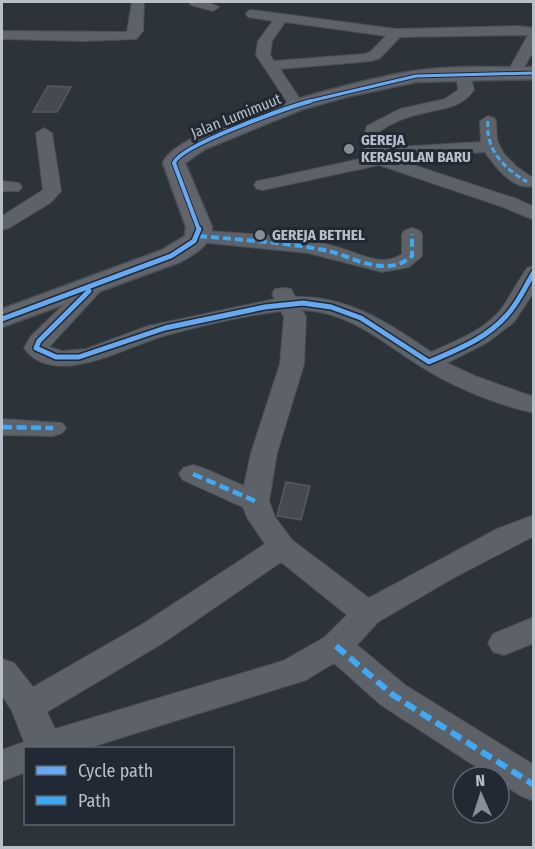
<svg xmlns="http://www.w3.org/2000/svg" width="535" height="849" viewBox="0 0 535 849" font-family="'Fira Sans Condensed',sans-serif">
<rect width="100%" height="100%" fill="#2c3339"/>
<g fill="#444a4f" stroke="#545a61" stroke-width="1.5">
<polygon points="48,86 71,87 57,112 33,112"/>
<polygon points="286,482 310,486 301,520 277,516"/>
</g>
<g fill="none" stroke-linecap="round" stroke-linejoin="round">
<defs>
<g id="street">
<polygon points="132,2 144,2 143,31 136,39 82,41 2,39 2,31 127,32"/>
<polygon points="189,2 207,2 219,7 213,11 191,5"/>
<path d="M252 10 396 29 517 26 534 28V50L519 76 514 77 507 73 528 35 400 37 380 58 372 61 280 69 304 105 296 110 291 108 256 55 258 41 273 21 248 17 246 14 248 11ZM285 22 386 36 370 52 365 54 274 61 270 55 272 41Z"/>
<path d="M463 70 470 74 474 90C461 108 444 108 424 113 409 116 393 122 380 131V148L481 142 480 121 488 116 494 118 496 121 497 140 504 154 517 167 533 178V186C514 191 495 167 485 152L389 157 517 199 534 207V220L503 207 379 165 263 190 257 189 254 185 257 181 263 180 369 157 362 142 367 126 400 109 445 99 458 90 456 74Z"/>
<polygon points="44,128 52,133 61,191 50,203 9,228 2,230 2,216 43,190 36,133"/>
<polygon points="2,181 19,183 22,187 19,191 2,191"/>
<path d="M412 228 419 230 422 234V256L409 267 382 272 308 253 199 242 192 240 189 236 192 232 199 230C248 235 302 234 349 251 367 257 385 266 402 254V234L405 230Z"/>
<path d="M534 266V292L514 322 488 342 447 363 475 376 534 397V413C499 405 460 390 430 372 388 348 354 312 302 310L306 317 304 364 277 453 269 501 275 517 292 540 369 598 497 529 534 515V536L455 577 378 622 357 645 405 685 534 765V801L521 796 499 782V777H492L381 705 334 663 306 680 88 748H26V772L2 781V750L24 742 12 711 2 695V659L14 663 33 687 141 625 265 544 248 519 243 507 183 480 179 474 183 468 193 465 203 468 244 486 251 453 280 364 284 317 281 311C243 316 204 325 167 335 131 344 54 391 24 348L31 336 88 281 95 279 102 281 106 285 49 347 62 351 86 349 148 326 275 299 272 294 275 289 283 288 291 289 295 297C348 295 390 324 431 352 456 341 485 330 502 308 511 295 518 281 527 268ZM281 562 347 615 325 637 283 661 55 729 47 712 163 643Z"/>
<polygon points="2,419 62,423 66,428 62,433 53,436 2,435"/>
<polygon points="534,617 534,643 504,655 493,652 488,643 493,634"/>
</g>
<path id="secondary" d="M534 67V79L416 82 350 96 303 109 205 149 185 163 212 227C211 245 195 254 180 262L2 327V309L162 250 185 236 186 227 163 163C176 126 373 76 415 71 453 65 495 68 534 67Z"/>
</defs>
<use href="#street" stroke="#4a4f54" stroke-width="2"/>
<use href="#secondary" stroke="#4a4f54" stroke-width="3"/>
<use href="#street" fill="#5d6168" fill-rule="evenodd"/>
<use href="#secondary" fill="#61656b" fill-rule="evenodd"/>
<path stroke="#3fa9f5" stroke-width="3" stroke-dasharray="6 3" stroke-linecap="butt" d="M488 121C485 150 504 168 527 182"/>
<path stroke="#3fa9f5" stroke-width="4" stroke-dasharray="8 4" stroke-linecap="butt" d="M199 236C241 240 283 242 324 250 345 254 365 267 387 266 397 266 405 262 412 256V234"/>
<g stroke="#3fa9f5" stroke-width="4.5" stroke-dasharray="10 4.5" stroke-linecap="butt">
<polyline points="2,427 53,428"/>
<polyline points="193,474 255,501"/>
</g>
<polyline stroke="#3fa9f5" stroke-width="6" stroke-dasharray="12 6" stroke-linecap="butt" points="336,646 393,695 534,785"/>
<defs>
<polyline id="cycleway-far2" points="306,102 416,76 534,73"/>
<path id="cycleway-far1" d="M199 230 174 163C180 145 289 107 311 101"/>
<g id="cycleway">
<path d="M89 291 39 341 36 348 56 357H79L165 328 265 307 303 303 331 307 361 318 429 362C456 350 486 339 506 316 518 304 525 287 534 272"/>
<polyline points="2,319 171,256 194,241 199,229"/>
</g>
</defs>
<use href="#cycleway-far2" stroke="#202934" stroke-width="5"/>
<use href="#cycleway-far1" stroke="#202934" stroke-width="6"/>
<use href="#cycleway" stroke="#202934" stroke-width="8"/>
<use href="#cycleway-far2" stroke="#66a8f1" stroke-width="3"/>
<use href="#cycleway-far1" stroke="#66a8f1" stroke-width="4"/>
<use href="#cycleway" stroke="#66a8f1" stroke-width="5"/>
</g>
<g fill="#868e97" stroke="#202934" stroke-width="2">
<circle cx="349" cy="149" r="6"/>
<circle cx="260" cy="235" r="6"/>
</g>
<g text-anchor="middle" stroke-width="6" stroke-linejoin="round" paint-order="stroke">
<g font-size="15" fill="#b7bfc9" stroke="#202934">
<text transform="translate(236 116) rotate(-22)" y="5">Jalan Lumimuut</text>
</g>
<g font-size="15" font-weight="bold" fill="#b7bfc9" stroke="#202934" text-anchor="start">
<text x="361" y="145">GEREJA<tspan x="361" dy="17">KERASULAN BARU</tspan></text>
<text x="272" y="240">GEREJA BETHEL</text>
</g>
</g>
<rect width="535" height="849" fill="none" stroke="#b7bfc9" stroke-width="6"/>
<rect x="24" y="747" width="210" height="78" fill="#202934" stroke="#5c6570" stroke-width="1.5"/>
<rect x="36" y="766" width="30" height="9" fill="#66a8f1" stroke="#5c6570" stroke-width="1.5"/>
<text x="78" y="777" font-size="18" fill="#b7bfc9">Cycle path</text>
<rect x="36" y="796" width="30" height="9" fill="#3fa9f5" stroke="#5c6570" stroke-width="1.5"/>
<text x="78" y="807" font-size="18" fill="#b7bfc9">Path</text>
<g transform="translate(481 795) rotate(357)"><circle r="28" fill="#202934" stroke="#5c6570" stroke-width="1.5"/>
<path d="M0-4.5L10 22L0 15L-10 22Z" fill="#868e97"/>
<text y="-9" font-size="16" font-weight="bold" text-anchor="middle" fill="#b7bfc9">N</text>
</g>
</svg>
